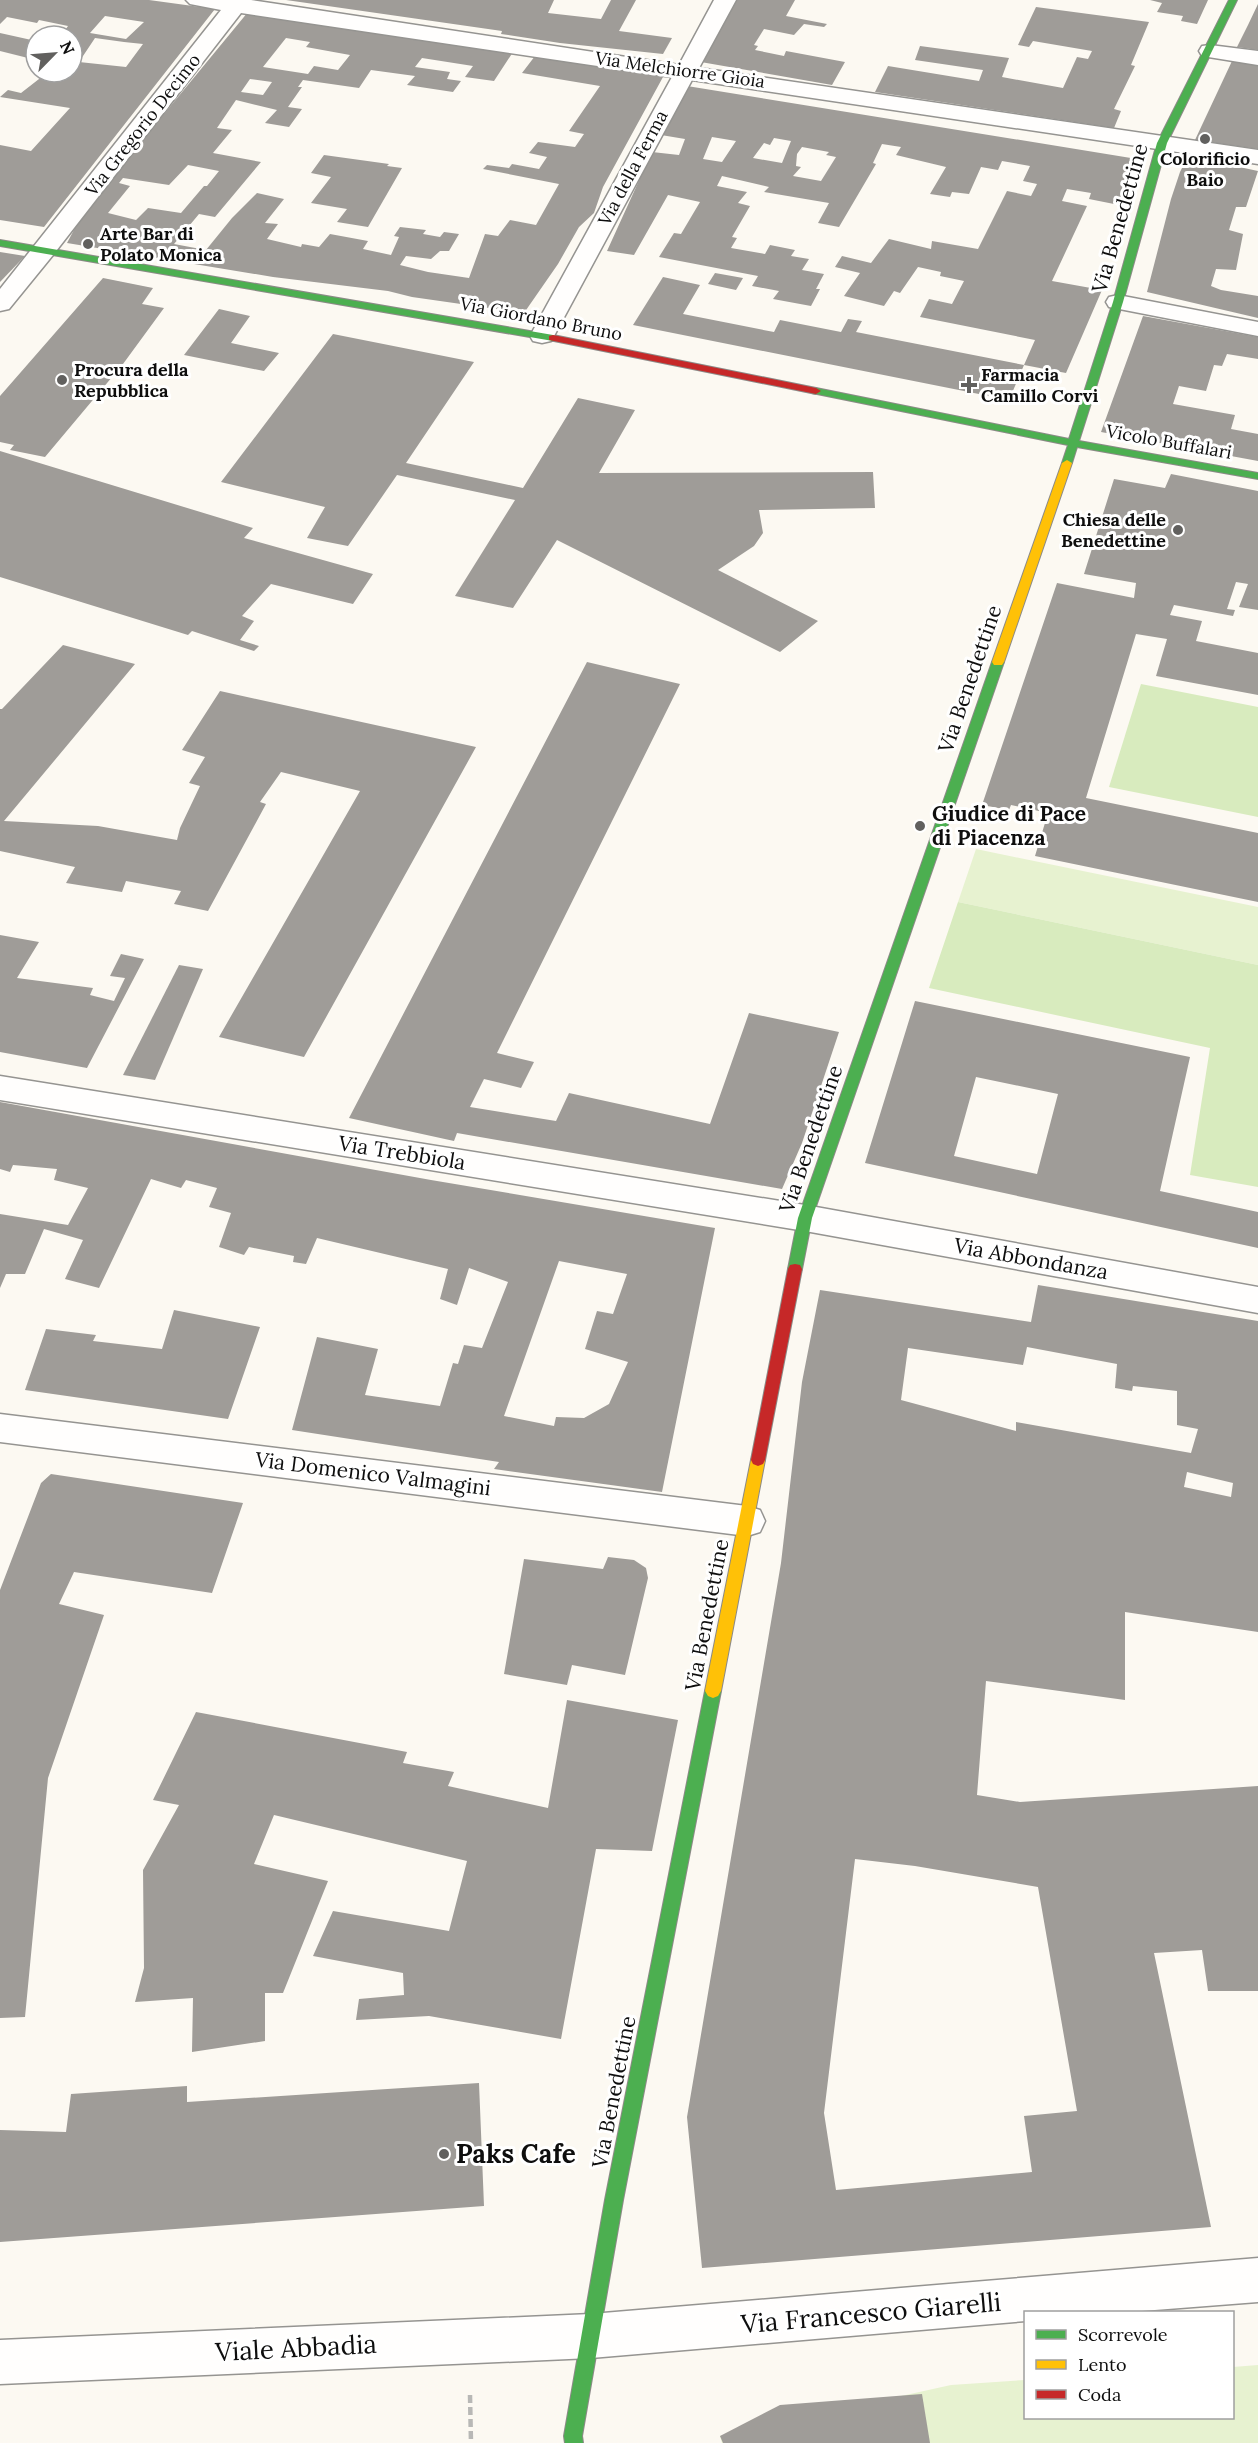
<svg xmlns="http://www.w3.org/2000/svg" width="1258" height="2443" viewBox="0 0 1258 2443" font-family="Lora,serif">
<rect width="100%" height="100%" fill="#fcf9f2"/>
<g fill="#e7f2d0">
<polygon points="976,849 1258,907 1258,965 958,902"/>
<polygon points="1258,2365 1258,2443 722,2443 720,2436 951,2385 1025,2380 1026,2418 1232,2418 1233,2367"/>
</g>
<g fill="#d8ebbe">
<polygon points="1141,684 1258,707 1258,817 1109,787"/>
<polygon points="958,902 1258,965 1258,1187 1190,1175 1210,1048 929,988"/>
</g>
<g fill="#9f9c98" fill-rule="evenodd">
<path d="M0 0H149L215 9 44 227 0 220V145L31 151 70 108 0 97 8 90 21 93 48 72H72V36H61L68 26 39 20 37 23 7 17 0 24ZM105 16 144 22 126 39 90 33ZM95 38 124 42 143 44 126 67 79 62Z"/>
<polygon points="286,0 554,0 548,13 601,19 611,0 636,0 619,31 672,38 663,54 560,43 501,34 502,31"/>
<polygon points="736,0 795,0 786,16 827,24 824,27 804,24 794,35 764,29 754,45 758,46 755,50 784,56 786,51 845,62 832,85 695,61"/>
<polygon points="1150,0 1208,0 1197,24 1181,21 1183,16 1157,12 1162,3"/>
<polygon points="1258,4 1258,50 1237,47 1248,25"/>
<polygon points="1036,7 1149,22 1131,65 1135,66 1114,109 1121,111 1114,128 875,92 888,66 979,81 983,70 915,60 920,46 1009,58 1002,77 1063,88 1077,57 1088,59 1092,51 1033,41 1029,47 1018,45"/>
<path d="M248 12 513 52 494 81 465 77 473 66 422 58 415 67 450 72 447 79 461 81 453 92 407 85 415 76 371 70 359 88 303 80 298 87H302L288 107 302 109 289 127 265 123 277 110 236 100 217 128 232 130 213 153 261 162 215 217 199 214 174 244 206 250 232 218 257 193 284 199 265 223 278 224 267 239 301 247 302 244 319 247 330 234 368 241 363 249 391 255 399 237 394 236 400 227 426 230 423 234 440 237 444 232 459 234 449 251H440L431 259 406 256 400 265 428 272 469 278 485 234 498 236 510 220 536 225 559 184 483 169 487 165 509 168 512 164 539 169 547 157 529 153 538 142 575 147 584 134 569 131 600 86 522 73 535 56 663 77 603 187 594 213 579 227 558 264 524 313 412 297 388 291 273 277 67 243 84 211ZM286 38 310 42 306 47 350 55 338 70 314 66 308 74 263 67ZM250 79 272 82 263 95 241 92ZM188 165 219 171 207 186H204L181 213 148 208 136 220 108 213 130 186 119 183 123 178 169 185Z"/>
<polygon points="0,33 36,41 36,60 0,51"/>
<polygon points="1232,61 1258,65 1258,149 1195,140"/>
<path d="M687 86 1137 159 1119 205 1089 199 1091 193 1067 189 1062 201 1087 206 1052 281 1102 290 1066 373 1024 365 1035 340 920 317 929 299 952 304 964 281 940 276 941 272 918 267 900 293 894 291 884 306 844 296 860 273 835 267 842 256 871 263 889 239 931 249 932 241 978 249 1007 191 1031 196 1037 184 1023 181 1030 166 1002 161 998 170 981 167 969 194 952 192 950 197 930 194 946 167 896 155 901 147 882 144 873 163 876 164 839 227 818 223 829 203 764 192 769 187 722 176 717 186 747 192 738 203 750 206 732 237 737 238 731 248 765 254 770 245 795 250 791 256 809 259 802 270 824 274 816 289H820L811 306 773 299 779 291 752 286 758 276 659 257 674 233 681 234 700 202 668 195 634 255 607 251 652 152 679 155 685 139 661 135ZM712 137 736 141 722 162 703 159ZM774 138 791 141 782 163 753 158 764 143 770 145ZM802 147 829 152 826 155 836 157 821 181 793 176 801 167 796 166 797 154Z"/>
<polygon points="324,155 389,164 387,166 402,168 368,227 337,222 347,209 311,203 331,177 311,173"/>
<polygon points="1188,156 1258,171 1246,207 1236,207 1229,230 1243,234 1236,270 1216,269 1211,286 1221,290 1258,296 1258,318 1147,292 1171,199 1180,172"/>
<polygon points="0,252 25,256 0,282"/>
<polygon points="715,273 743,278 736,290 708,284"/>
<polygon points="663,277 700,285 683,314 774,332 780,320 841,332 848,319 862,321 856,332 1024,365 1009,400 633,325"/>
<polygon points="103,278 153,288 142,304 164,308 123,364 45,457 10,450 14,445 0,442 0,396"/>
<polygon points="219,309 250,316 231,343 279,353 264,371 184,355"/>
<polygon points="1143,316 1258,337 1258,359 1227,354 1222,366 1214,365 1206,391 1179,386 1173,404 1235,415 1231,429 1258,434 1258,461 1101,432"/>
<polygon points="333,334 474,362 406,463 523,488 578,398 635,410 599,473 873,472 875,508 759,510 763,533 754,546 718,570 818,621 780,652 557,540 513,608 455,596 515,500 397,475 348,546 307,538 325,507 221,482"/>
<polygon points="0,451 253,528 244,538 373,574 353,604 271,584 242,616 254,621 240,640 259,646 254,651 192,631 188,635 0,577"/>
<polygon points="1171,474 1258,491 1258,610 1239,607 1248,584 1236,582 1227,609 1235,610 1233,616 1174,605 1170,615 1202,621 1196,641 1258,653 1258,695 1156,676 1167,639 1136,634 1086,798 1258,833 1258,902 1035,856 1048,813 1011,805 1009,810 982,805 1057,583 1134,598 1136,583 1084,574 1114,479 1165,488"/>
<polygon points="63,645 135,664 4,821 98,826 177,840 180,828 200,786 189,783 205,757 182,750 220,691 476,747 304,1057 219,1037 360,791 281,772 260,802 266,804 208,911 174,904 181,891 126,881 122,892 66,883 75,867 0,851 0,709 2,709"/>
<polygon points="587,662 680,684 497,1053 534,1062 521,1088 484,1079 470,1107 556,1121 569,1093 710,1124 749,1013 839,1032 802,1143 782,1189 457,1133 454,1141 349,1118"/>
<polygon points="0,935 39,942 17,978 93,988 90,995 114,1001 125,978 110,976 121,954 144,959 87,1068 0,1052"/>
<polygon points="179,965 203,969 155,1080 123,1075"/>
<path d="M915 1001 1190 1057 1160 1191 1258 1212V1248L865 1163ZM976 1077 1058 1094 1037 1174 954 1156Z"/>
<path d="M0 1102 431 1180 715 1228 662 1492 494 1469 499 1462 292 1430 317 1337 378 1349 365 1395 440 1406 453 1363 458 1364 464 1345 482 1348 508 1282 469 1268 457 1305 440 1299 448 1269 393 1256 317 1238 306 1264 293 1262 294 1256 249 1247 244 1255 219 1247 231 1213 209 1207 217 1188 186 1180 181 1188 151 1179 99 1288 65 1279 83 1240 44 1229 25 1274H6L0 1288V1214L68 1225 88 1188 54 1180 57 1169 13 1165 10 1172 0 1169ZM559 1261 627 1274 613 1314 597 1311 585 1349 628 1362 609 1404 584 1418 556 1417 554 1426 504 1416Z"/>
<path d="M1038 1285 1258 1321V1632L1125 1612V1700L986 1681 977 1795 1020 1802 1258 1786V1991H1208L1202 1950 1154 1953 1211 2227 702 2268 687 2117 781 1563 802 1382 820 1290 1031 1322ZM1027 1347 1117 1364 1115 1388 1132 1391 1133 1386 1177 1391V1425L1198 1429 1191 1453 1016 1422V1431L901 1400 908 1348 1023 1365ZM1187 1472 1233 1483 1231 1497 1184 1487ZM855 1859 915 1866 1038 1887 1077 2111 1024 2116 1032 2172 836 2190 824 2113Z"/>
<polygon points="174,1310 260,1327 228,1419 25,1390 46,1329 96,1335 93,1341 162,1349"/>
<polygon points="51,1474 243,1503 212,1593 74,1572 59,1604 104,1615 48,1778 25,2017 0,2018 0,1590 41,1483"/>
<polygon points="608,1557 634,1560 646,1568 648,1578 625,1675 572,1665 567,1685 504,1674 524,1559 603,1569"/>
<polygon points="567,1700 678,1720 652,1851 596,1849 561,2039 429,2016 356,2020 359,1999 404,1995 403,1973 313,1956 333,1911 449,1931 467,1861 274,1815 254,1864 328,1881 283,1993 265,1993 265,2041 192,2052 193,1998 135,2002 144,1968 143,1870 179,1805 153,1800 196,1712 407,1752 403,1763 454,1772 448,1786 548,1808"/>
<polygon points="479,2083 484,2206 0,2242 0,2130 66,2132 71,2094 187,2086 187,2102"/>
<polygon points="922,2394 930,2443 723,2443 720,2436 780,2405"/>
</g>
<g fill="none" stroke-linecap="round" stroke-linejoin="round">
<defs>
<g id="street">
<polygon points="186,0 251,0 679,65 714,0 736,0 699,68 1258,150 1258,164 692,80 554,336 551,341 542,343 533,341 530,336 672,77 241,13 53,255 9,309 0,311 0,289 221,10 190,4"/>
<polygon points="1210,45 1258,51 1258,65 1202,56 1199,51 1202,46"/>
<polygon points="1118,295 1258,322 1258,336 1109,307 1106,302 1109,297"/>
<polygon points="0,1076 805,1205 1258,1287 1258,1313 805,1231 0,1100"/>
<polygon points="0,1414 747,1506 760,1510 765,1521 760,1532 747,1536 0,1442"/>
<polygon points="1258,2258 1258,2302 1129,2312 1026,2312 1026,2321 591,2358 0,2384 0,2340 591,2314"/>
</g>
<g id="fast">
<polygon points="1229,0 1237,0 1167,143 1123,302 1079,441 1258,473 1258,479 1077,447 1072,463 1067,466 1062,463 1068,445 812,393 812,389 816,388 1069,439 1113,302 1157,143"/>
<polygon points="0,240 553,335 558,338 553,341 0,246"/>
<polygon points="998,658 1004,662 812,1218 802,1269 800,1273 790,1273 788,1269 798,1218 992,662"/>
<polygon points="713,1684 718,1686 721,1691 623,2200 582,2436 583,2443 565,2443 564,2436 605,2200 705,1691 708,1686"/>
</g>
<g id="slow">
<polygon points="1067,460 1072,463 1004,662 1002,665 994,665 992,662 1062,463"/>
<polygon points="758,1454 763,1456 765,1460 721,1691 718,1696 713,1698 708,1696 705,1691 751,1460 753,1456"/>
</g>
<g id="jam">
<polygon points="553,335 816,388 821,391 816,394 549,340 549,336"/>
<polygon points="795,1264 800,1265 802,1269 765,1460 763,1464 758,1466 753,1464 751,1460 788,1269 790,1265"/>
</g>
</defs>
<use href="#street" stroke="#959491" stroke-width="3"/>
<use href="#fast" stroke="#8c8a87" stroke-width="2"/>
<use href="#slow" stroke="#8c8a87" stroke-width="2"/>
<use href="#jam" stroke="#8c8a87" stroke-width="2"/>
<polyline stroke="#b8b8b6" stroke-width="4.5" stroke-dasharray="8 4" stroke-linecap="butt" points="470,2395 471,2443"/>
<use href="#street" fill="#fffefd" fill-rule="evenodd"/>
<use href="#fast" fill="#4caf50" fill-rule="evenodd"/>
<use href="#slow" fill="#ffc107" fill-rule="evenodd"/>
<use href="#jam" fill="#c62828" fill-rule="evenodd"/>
</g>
<g fill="#61605e" stroke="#fff" stroke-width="2">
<circle cx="1205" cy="139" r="6"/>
<circle cx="88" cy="244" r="6"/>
<circle cx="62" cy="380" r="6"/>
<path d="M966 376h6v6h6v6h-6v6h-6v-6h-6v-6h6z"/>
<circle cx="1178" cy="530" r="6"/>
<circle cx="920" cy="826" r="6"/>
<circle cx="444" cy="2154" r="6"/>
</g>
<g text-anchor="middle" stroke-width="6" stroke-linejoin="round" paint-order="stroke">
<g font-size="18" fill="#0e0e0e" stroke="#fff">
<text transform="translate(680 70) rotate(8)" y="6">Via Melchiorre Gioia</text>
<text transform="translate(143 125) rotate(-52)" y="6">Via Gregorio Decimo</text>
<text transform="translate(633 168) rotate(-62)" y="6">Via della Ferma</text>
<text transform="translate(541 319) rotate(11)" y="6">Via Giordano Bruno</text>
<text transform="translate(1169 442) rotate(10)" y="6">Vicolo Buffalari</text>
</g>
<g font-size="18" font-weight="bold" fill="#0e0e0e" stroke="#fff" text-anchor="start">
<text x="1205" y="165" text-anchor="middle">Colorificio<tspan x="1205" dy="21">Baio</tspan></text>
<text x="100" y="240">Arte Bar di<tspan x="100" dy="21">Polato Monica</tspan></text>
<text x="74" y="376">Procura della<tspan x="74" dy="21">Repubblica</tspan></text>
<text x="981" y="381">Farmacia<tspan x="981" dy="21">Camillo Corvi</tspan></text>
<text x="1166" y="526" text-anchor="end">Chiesa delle<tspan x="1166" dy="21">Benedettine</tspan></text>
</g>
<g font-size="21" fill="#0e0e0e" stroke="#fff">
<text transform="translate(1120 218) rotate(-74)" y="7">Via Benedettine</text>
<text transform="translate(970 679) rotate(-71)" y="7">Via Benedettine</text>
<text transform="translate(811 1139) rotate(-71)" y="7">Via Benedettine</text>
<text transform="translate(402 1153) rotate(9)" y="7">Via Trebbiola</text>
<text transform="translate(1031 1259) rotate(10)" y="7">Via Abbondanza</text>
<text transform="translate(373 1474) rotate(7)" y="7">Via Domenico Valmagini</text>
<text transform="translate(707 1615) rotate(-79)" y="7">Via Benedettine</text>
<text transform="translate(614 2092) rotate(-79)" y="7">Via Benedettine</text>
</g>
<g font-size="21" font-weight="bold" fill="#0e0e0e" stroke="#fff" text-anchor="start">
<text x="932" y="821">Giudice di Pace<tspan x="932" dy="24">di Piacenza</tspan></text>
</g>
<g font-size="26" font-weight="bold" fill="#0e0e0e" stroke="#fff" text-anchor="start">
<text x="456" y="2163">Paks Cafe</text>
</g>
<g font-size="26" fill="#0e0e0e" stroke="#fff">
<text transform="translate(871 2313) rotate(-5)" y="9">Via Francesco Giarelli</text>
<text transform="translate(296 2348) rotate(-3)" y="9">Viale Abbadia</text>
</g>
</g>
<rect x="1024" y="2311" width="210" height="108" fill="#ffffff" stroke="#9f9f9f" stroke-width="1.5"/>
<rect x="1036" y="2330" width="30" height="9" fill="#4caf50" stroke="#9f9f9f" stroke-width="1.5"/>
<text x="1078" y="2341" font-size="18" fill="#0e0e0e">Scorrevole</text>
<rect x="1036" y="2360" width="30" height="9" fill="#ffc107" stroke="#9f9f9f" stroke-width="1.5"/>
<text x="1078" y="2371" font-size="18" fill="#0e0e0e">Lento</text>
<rect x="1036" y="2390" width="30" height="9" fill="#c62828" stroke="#9f9f9f" stroke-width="1.5"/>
<text x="1078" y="2401" font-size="18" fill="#0e0e0e">Coda</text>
<g transform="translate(54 54) rotate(65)"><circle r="28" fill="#ffffff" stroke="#9f9f9f" stroke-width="1.5"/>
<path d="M0-4.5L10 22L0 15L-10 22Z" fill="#61605e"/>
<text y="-9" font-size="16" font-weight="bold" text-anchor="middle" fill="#0e0e0e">N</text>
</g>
</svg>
